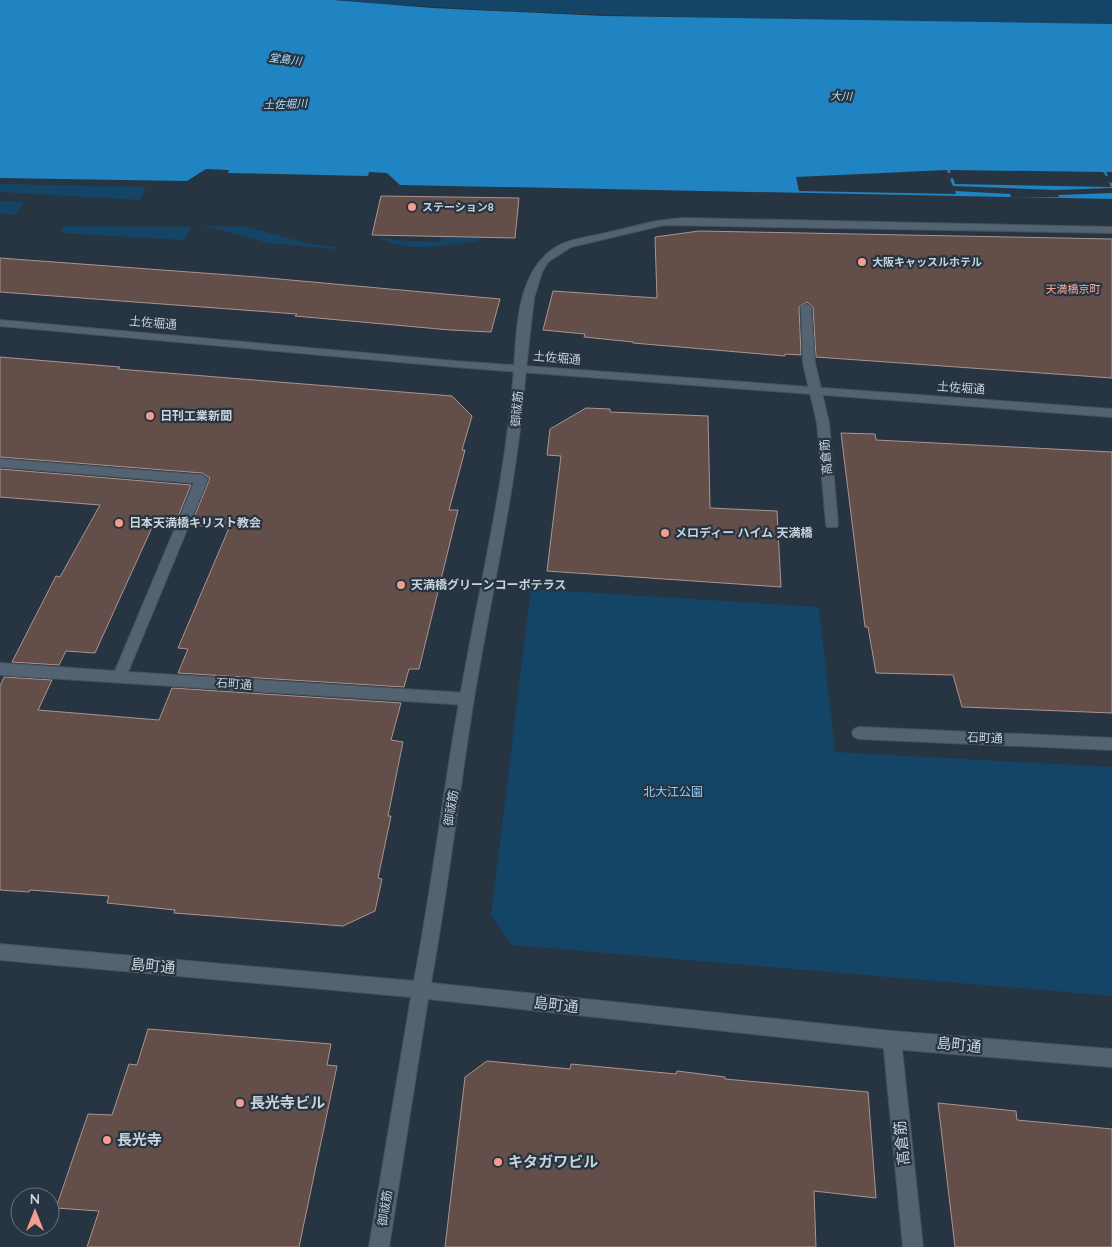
<svg xmlns="http://www.w3.org/2000/svg" width="1112" height="1247" viewBox="0 0 1112 1247" font-family="Quicksand,'Noto Sans JP',sans-serif">
<rect width="100%" height="100%" fill="#263541"/>
<g fill="#154566">
<path d="M333 0H1112V24C852 20 592 20 333 0Z"/>
<polygon points="0,184 146,187 140,200 0,192"/>
<polygon points="0,201 24,202 15,215 0,213"/>
<polygon points="65,226 192,227 184,240 60,233"/>
<polygon points="196,226 247,227 310,244 335,247 335,249 268,243 215,228"/>
<path d="M377 237 405 241 439 242 442 237 480 238 477 241C445 246 406 253 377 237Z"/>
<polygon points="531,589 819,607 835,752 1112,767 1112,996 512,945 491,915"/>
</g>
<polygon fill="#2084c2" points="0,0 333,0 432,8 604,16 1112,24 1112,199 400,185 387,173 369,172 368,176 228,173 229,170 206,169 187,181 0,178"/>
<polygon fill="#263541" points="947,170 948,173 950,173 950,170 1103,172 1106,176 1108,176 1106,172 1112,172 1112,183 1109,182 1111,187 955,184 953,178 950,179 953,186 1055,190 1112,188 1112,193 1058,195 1059,197 1011,197 1010,194 955,191 956,194 799,191 796,177"/>
<g fill="#634e4a" stroke="#ac948f">
<polygon points="381,196 519,198 515,238 372,235"/>
<polygon points="699,231 1112,239 1112,378 816,357 813,307 807,302 799,307 801,355 785,354 785,356 633,343 633,342 584,337 585,334 543,330 553,291 657,298 655,237"/>
<polygon points="0,258 257,277 500,299 491,332 450,330 295,316 297,314 0,292"/>
<polygon points="0,357 120,367 118,369 452,396 472,416 462,450 465,450 449,510 458,510 419,669 409,669 404,687 178,673 188,649 178,648 229,528 191,525 210,478 202,473 0,457"/>
<polygon points="586,408 610,409 610,412 708,416 710,508 777,511 781,587 547,571 561,456 547,455 550,429"/>
<polygon points="841,433 875,434 876,440 1112,452 1112,713 962,707 953,675 876,673 868,627 865,627"/>
<polygon points="0,469 191,485 175,524 154,523 95,653 66,651 59,665 12,662 56,576 60,577 100,505 0,497"/>
<polygon points="4,677 52,680 38,710 159,720 172,688 401,703 391,740 403,742 388,816 391,816 378,878 382,879 375,911 343,926 174,913 175,910 107,903 109,896 30,890 29,892 0,890 0,686"/>
<polygon points="148,1029 331,1044 327,1065 337,1066 299,1247 87,1247 99,1211 56,1208 88,1114 112,1115 129,1064 137,1065"/>
<polygon points="487,1061 570,1069 571,1064 676,1074 677,1071 725,1077 725,1079 868,1092 876,1198 814,1191 816,1247 445,1247 465,1077"/>
<polygon points="938,1103 1016,1111 1017,1120 1112,1129 1112,1247 955,1247"/>
</g>
<g fill="none" stroke-linecap="round" stroke-linejoin="round">
<defs>
<polygon id="service" points="806,304 811,307 815,363 829,423 838,524 837,527 827,527 826,524 817,423 803,363 801,307"/>
<g id="minor">
<path d="M685 218 1112 227V233L664 225 571 247 548 262 542 272 534 298 526 369 524 371H516L514 369C517 326 517 265 562 244 575 238 592 236 606 233 633 227 658 219 685 218Z"/>
<polygon points="0,459 202,475 208,479 128,672 467,693 472,695 474,699 472,703 467,705 0,675 0,663 115,671 194,483 0,467"/>
<polygon points="859,727 1112,738 1112,750 859,739 854,737 852,733 854,729"/>
<polygon points="892,1031 898,1034 901,1040 923,1247 903,1247 883,1040 886,1034"/>
</g>
<path id="tertiary" d="M520 366 526 369C518 480 492 589 474 698 459 793 448 888 431 983L892 1031 1112 1049V1067L892 1049 428 999 389 1247H369L411 997 0 960V944L414 981C432 887 443 792 460 697 479 588 506 479 514 369Z"/>
<polygon id="secondary" points="0,320 455,361 1112,409 1112,417 455,367 0,326"/>
</defs>
<use href="#service" stroke="#46535d" stroke-width="2"/>
<use href="#minor" stroke="#46535d" stroke-width="2"/>
<use href="#tertiary" stroke="#46535d" stroke-width="2"/>
<use href="#secondary" stroke="#46535d" stroke-width="2"/>
<use href="#service" fill="#536371" fill-rule="evenodd"/>
<use href="#minor" fill="#536371" fill-rule="evenodd"/>
<use href="#tertiary" fill="#536371" fill-rule="evenodd"/>
<use href="#secondary" fill="#536371" fill-rule="evenodd"/>
</g>
<g fill="#f49d8c" stroke="#263541" stroke-width="2">
<circle cx="412" cy="207" r="5"/>
<circle cx="862" cy="262" r="5"/>
<circle cx="150" cy="416" r="5"/>
<circle cx="119" cy="523" r="5"/>
<circle cx="665" cy="533" r="5"/>
<circle cx="401" cy="585" r="5"/>
<circle cx="240" cy="1103" r="5"/>
<circle cx="107" cy="1140" r="5"/>
<circle cx="498" cy="1162" r="5"/>
</g>
<g text-anchor="middle" stroke-width="4.5" stroke-linejoin="round" paint-order="stroke">
<g font-size="11" font-style="italic" fill="#b2dcfd" stroke="#263541">
<text transform="translate(285 59) rotate(7)" y="4">堂島川</text>
<text transform="translate(841 96) rotate(1)" y="4">大川</text>
<text transform="translate(285 104) rotate(-2)" y="4">土佐堀川</text>
</g>
<g font-size="11" font-weight="bold" fill="#c9d3da" stroke="#263541" text-anchor="start">
<text x="422" y="211">ステーション8</text>
<text x="872" y="266">大阪キャッスルホテル</text>
</g>
<g font-size="11" fill="#f9a897" stroke="#263541">
<text x="1073" y="293">天満橋京町</text>
</g>
<g font-size="12" fill="#c9d3da" stroke="#263541">
<text transform="translate(153 323) rotate(5)" y="4">土佐堀通</text>
<text transform="translate(557 358) rotate(5)" y="4">土佐堀通</text>
<text transform="translate(961 388) rotate(4)" y="4">土佐堀通</text>
<text transform="translate(517 409) rotate(-85)" y="4">御祓筋</text>
<text transform="translate(826 457) rotate(-95)" y="4">高倉筋</text>
<text transform="translate(234 684) rotate(4)" y="4">石町通</text>
<text transform="translate(985 738) rotate(2)" y="4">石町通</text>
<text transform="translate(451 808) rotate(-81)" y="4">御祓筋</text>
<text transform="translate(385 1208) rotate(-81)" y="4">御祓筋</text>
</g>
<g font-size="12" font-weight="bold" fill="#c9d3da" stroke="#263541" text-anchor="start">
<text x="160" y="420">日刊工業新聞</text>
<text x="129" y="527">日本天満橋キリスト教会</text>
<text x="675" y="537">メロディー ハイム 天満橋</text>
<text x="411" y="589">天満橋グリーンコーポテラス</text>
</g>
<g font-size="12" fill="#8eceff" stroke="#263541">
<text x="673" y="796">北大江公園</text>
</g>
<g font-size="15" fill="#c9d3da" stroke="#263541">
<text transform="translate(153 966) rotate(5)" y="5">島町通</text>
<text transform="translate(556 1005) rotate(6)" y="5">島町通</text>
<text transform="translate(959 1045) rotate(5)" y="5">島町通</text>
<text transform="translate(902 1143) rotate(-96)" y="5">高倉筋</text>
</g>
<g font-size="15" font-weight="bold" fill="#c9d3da" stroke="#263541" text-anchor="start">
<text x="250" y="1108">長光寺ビル</text>
<text x="117" y="1145">長光寺</text>
<text x="508" y="1167">キタガワビル</text>
</g>
</g>
<g transform="translate(35 1212)"><circle r="24" fill="#263541" stroke="#67747e"/>
<path d="M0-4L9 19L0 12L-9 19Z" fill="#f49d8c"/>
<text y="-8" font-size="14" font-weight="bold" text-anchor="middle" fill="#c9d3da">N</text>
</g>
</svg>
